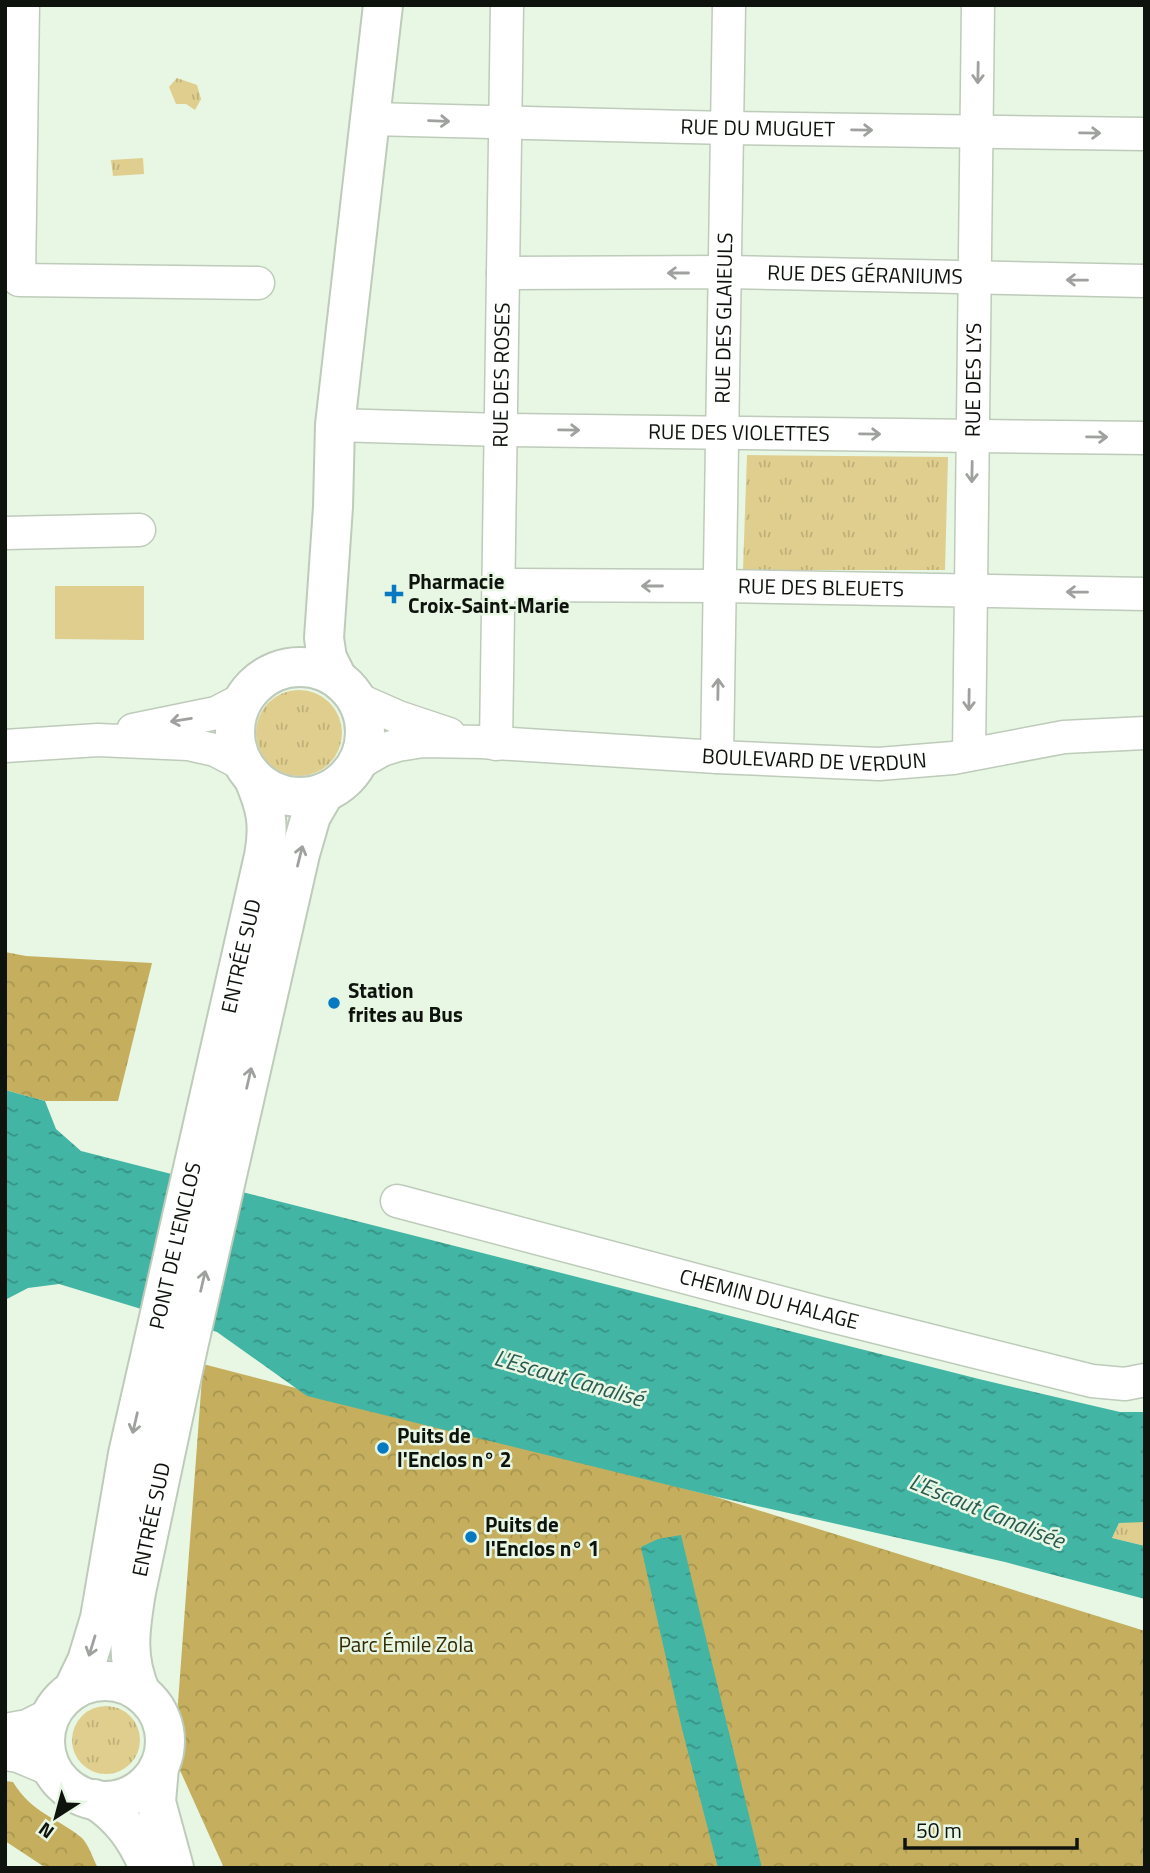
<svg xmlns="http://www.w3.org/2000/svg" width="1150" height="1873" viewBox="0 0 1150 1873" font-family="'Titillium Web',sans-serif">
<defs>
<pattern id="grass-tufts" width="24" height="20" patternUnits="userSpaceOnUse" patternTransform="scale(1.75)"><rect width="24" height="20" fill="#dfce8d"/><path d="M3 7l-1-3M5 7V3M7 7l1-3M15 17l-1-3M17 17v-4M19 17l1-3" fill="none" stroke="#beb078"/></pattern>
<pattern id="forest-crowns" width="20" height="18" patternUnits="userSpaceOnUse" patternTransform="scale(1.75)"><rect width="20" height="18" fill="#c5af5e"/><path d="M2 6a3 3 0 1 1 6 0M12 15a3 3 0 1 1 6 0" fill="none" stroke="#a89650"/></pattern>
<pattern id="water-ripples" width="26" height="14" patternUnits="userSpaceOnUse" patternTransform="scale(1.75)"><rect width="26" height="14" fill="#43b5a4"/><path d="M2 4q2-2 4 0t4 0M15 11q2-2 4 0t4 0" fill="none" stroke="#369284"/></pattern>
</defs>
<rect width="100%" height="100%" fill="#e8f6e4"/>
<g fill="url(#grass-tufts)">
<polygon points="177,78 197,85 201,99 195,110 186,104 176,104 169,87"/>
<polygon points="143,158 144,174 113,176 111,160"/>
<polygon points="747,455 948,457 945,570 743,570"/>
<circle cx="299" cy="733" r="43"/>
<polygon points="1131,1521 1145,1522 1145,1546 1112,1538 1119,1523"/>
<circle cx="106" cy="1740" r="34"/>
</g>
<g fill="url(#forest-crowns)">
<polygon points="5,952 26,956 152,963 118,1101 45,1101 5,1090"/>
<polygon points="203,1364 713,1496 1145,1631 1145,1868 224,1868 174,1757"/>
<path d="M5 1781 13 1782C33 1814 55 1816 82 1838 89 1845 93 1859 98 1868H46L5 1841Z"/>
</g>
<polygon fill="#dfce8d" points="55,586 144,586 144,640 55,639"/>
<g fill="url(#water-ripples)">
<polygon points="5,1090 45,1101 56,1129 81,1151 979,1379 1120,1412 1145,1412 1145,1522 1119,1523 1112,1538 1145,1546 1145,1599 1005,1562 713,1496 307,1396 217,1332 59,1284 28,1288 5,1300"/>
<polygon points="681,1535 757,1848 762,1868 718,1868 682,1729 641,1547 658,1539"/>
</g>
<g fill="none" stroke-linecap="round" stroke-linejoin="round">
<defs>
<g id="minor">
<polyline points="23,5 19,280 258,283"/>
<path id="s1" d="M371 119 728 128 1145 134"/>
<path id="s2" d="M503 273 726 272 1145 281"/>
<path id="s3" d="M335 425 501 430 1145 438"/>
<polyline points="5,533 139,530"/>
<path id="s4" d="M499 585 720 586 1145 594"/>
<polyline points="355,698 398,717 449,734"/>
<polyline points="133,730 216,713 245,698"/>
<path id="s5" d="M496 744 507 5"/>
<polyline points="5,746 98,740 188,744 215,750 244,765"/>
<path id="s6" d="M969 754 978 5"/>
<path id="s7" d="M717 757 729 5"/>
<path id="s8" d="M356 765 382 750 398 745 423 741 481 742 717 757 879 764 953 758 1064 737 1145 733"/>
<path id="s9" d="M397 1201 824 1314 1092 1381 1125 1384 1145 1380"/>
<polyline points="5,1730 27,1726 51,1714"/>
<polyline points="5,1754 18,1756 54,1771"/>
</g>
<g id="major">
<circle cx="300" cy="732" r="65"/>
<polyline points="337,678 327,658 324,638 333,507 335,425 383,5"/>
<circle cx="105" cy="1741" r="60"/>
<path id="s10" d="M73 1690 87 1661 100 1618 128 1454 264 856C270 824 266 807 253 777"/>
<path id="s11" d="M141 1693C125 1657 130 1629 136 1592L188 1347 300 854 311 816 325 792"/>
<polyline points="159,1767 156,1802 174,1868"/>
<path d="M94 1799C121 1816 137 1839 149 1868"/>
</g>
</defs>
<use href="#minor" stroke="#becbba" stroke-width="35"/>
<use href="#major" stroke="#becbba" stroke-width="42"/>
<use href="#minor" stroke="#fff" stroke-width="32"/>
<use href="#major" stroke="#fff" stroke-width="38"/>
</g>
<defs><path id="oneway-shaft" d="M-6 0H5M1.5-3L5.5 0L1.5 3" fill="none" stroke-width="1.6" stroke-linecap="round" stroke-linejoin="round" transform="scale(1.75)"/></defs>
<g stroke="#9fa19e">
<use href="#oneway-shaft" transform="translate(978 73) rotate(91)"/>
<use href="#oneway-shaft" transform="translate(439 121) rotate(2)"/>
<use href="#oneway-shaft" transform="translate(862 130) rotate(1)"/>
<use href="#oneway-shaft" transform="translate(1090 133) rotate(1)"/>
<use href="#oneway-shaft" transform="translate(678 273) rotate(180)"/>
<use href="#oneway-shaft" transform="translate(1077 280) rotate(-179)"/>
<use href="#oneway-shaft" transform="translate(569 430) rotate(1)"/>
<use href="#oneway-shaft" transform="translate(870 434) rotate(1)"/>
<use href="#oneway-shaft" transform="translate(1097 437) rotate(1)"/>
<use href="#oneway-shaft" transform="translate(972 472) rotate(91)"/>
<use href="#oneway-shaft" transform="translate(652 586) rotate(-180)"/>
<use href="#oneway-shaft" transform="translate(1077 592) rotate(-179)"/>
<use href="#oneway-shaft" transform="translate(718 689) rotate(-89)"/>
<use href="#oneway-shaft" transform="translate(969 700) rotate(91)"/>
<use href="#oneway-shaft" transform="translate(181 720) rotate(171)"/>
<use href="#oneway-shaft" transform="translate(300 856) rotate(-76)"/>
<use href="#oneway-shaft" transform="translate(249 1078) rotate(-77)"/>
<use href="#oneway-shaft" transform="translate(203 1281) rotate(-77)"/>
<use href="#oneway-shaft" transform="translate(135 1423) rotate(103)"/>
<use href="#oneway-shaft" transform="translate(92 1646) rotate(107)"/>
</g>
<g fill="#0778c2" stroke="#e8f6e4" stroke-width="2.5">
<path d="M390.5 583.5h7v7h7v7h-7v7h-7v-7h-7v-7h7z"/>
<circle cx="334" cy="1003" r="7"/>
<circle cx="383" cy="1448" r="7"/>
<circle cx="471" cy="1537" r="7"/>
</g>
<g text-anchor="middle" stroke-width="5" stroke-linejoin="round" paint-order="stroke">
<g font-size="21" fill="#0f130d" stroke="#e8f6e4">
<text dy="7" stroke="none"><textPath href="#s1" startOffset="387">RUE DU MUGUET</textPath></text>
<text dy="7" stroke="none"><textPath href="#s2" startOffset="362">RUE DES GÉRANIUMS</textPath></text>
<text dy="7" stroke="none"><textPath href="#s7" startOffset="439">RUE DES GLAIEULS</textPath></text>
<text dy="7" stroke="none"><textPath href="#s5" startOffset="369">RUE DES ROSES</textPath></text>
<text dy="7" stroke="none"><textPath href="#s6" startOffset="374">RUE DES LYS</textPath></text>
<text dy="7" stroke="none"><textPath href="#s3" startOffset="404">RUE DES VIOLETTES</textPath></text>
<text dy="7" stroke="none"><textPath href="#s4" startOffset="322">RUE DES BLEUETS</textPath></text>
<text dy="7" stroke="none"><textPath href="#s8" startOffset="464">BOULEVARD DE VERDUN</textPath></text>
<text dy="7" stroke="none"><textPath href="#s10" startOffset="754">ENTRÉE SUD</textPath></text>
<text dy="7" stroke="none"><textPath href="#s10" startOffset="457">PONT DE L'ENCLOS</textPath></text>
<text dy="7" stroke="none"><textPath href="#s9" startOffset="385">CHEMIN DU HALAGE</textPath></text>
<text dy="7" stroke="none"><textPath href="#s11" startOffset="177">ENTRÉE SUD</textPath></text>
</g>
<g font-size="21" font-weight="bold" fill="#0f130d" stroke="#e8f6e4" text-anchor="start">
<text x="408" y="589">Pharmacie<tspan x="408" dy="24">Croix-Saint-Marie</tspan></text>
<text x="348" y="998">Station<tspan x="348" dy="24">frites au Bus</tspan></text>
<text x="397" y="1443">Puits de<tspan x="397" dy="24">l'Enclos n° 2</tspan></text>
<text x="485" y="1532">Puits de<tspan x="485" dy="24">l'Enclos n° 1</tspan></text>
</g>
<g font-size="21" fill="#322904" stroke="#e8f6e4">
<text x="406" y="1652">Parc Émile Zola</text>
</g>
<g font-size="23" font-style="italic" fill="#2a5a52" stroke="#e8f6e4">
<text transform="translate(569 1378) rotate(16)" y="8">L'Escaut Canalisé</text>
<text transform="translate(987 1511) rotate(22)" y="8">L'Escaut Canalisée</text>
</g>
</g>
<rect width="1150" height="1873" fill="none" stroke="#0f130d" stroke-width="14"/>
<g transform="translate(56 1817) rotate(216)" stroke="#e8f6e4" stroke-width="5" paint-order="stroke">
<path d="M0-5L12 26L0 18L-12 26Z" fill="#0f130d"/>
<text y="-10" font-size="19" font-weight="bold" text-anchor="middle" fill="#0f130d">N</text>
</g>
<path d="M905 1838v10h172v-10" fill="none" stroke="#0f130d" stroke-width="3.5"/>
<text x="916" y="1838" font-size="21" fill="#0f130d" stroke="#e8f6e4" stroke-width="5" paint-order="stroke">50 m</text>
</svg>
